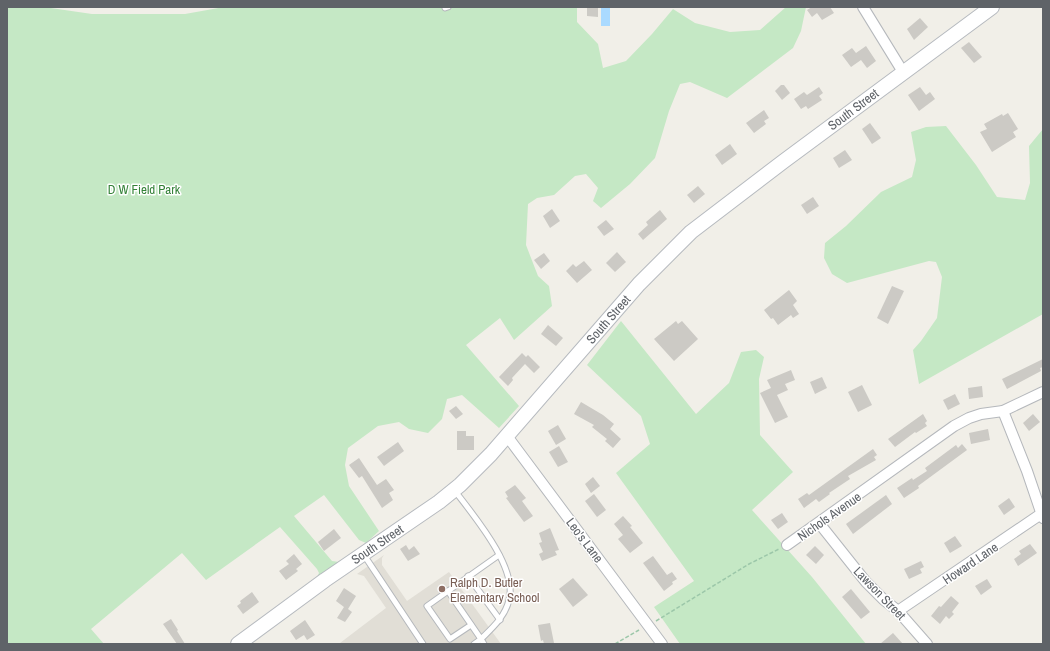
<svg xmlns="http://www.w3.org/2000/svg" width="1050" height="651" viewBox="0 0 1050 651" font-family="'Archivo Narrow',sans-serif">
<rect width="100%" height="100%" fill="#f1efe8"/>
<polygon fill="#e1ded6" points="384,555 382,558 382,565 407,601 449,572 501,644 341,644 340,643 386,608 364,576 357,574"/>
<g fill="#c5e8c5">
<polygon points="7,7 44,7 92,14 185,14 224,7 577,7 577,22 598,44 603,68 626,61 652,34 673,9 695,23 730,32 760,30 786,7 806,7 801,31 793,48 727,98 690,82 680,84 669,111 655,158 630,184 601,208 593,201 598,188 586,174 575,176 554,195 537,198 528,204 526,245 538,276 549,286 552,306 514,340 500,318 466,345 519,406 499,428 462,395 447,399 442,419 428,433 409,429 399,422 378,426 348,448 345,465 349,486 379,531 366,543 359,540 324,495 294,516 332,561 339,562 317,577 319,573 317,569 280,527 206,580 182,553 91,629 104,644 7,644"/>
<polygon points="946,126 976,165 997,197 1025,200 1030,183 1029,146 1043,129 1043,314 919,384 913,350 921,341 937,318 942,277 936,262 929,261 847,283 832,274 824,258 825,243 846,226 881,192 912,177 916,160 911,132 926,127"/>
<polygon points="621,321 696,414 729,383 741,352 756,350 764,357 759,379 760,435 793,472 752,510 812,577 866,644 680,644 654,607 694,581 616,473 650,444 641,416 587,365"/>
</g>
<rect fill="#aadaff" x="601" y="8" width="9" height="18"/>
<g fill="#cccac5">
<polygon points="587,7 598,7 598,17 587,16"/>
<polygon points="812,7 830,7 834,13 822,20 817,13 812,17 807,10"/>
<polygon points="920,18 928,27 914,40 907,29"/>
<polygon points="969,42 982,57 974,63 961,48"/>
<polygon points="866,46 876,61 867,68 861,60 851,67 842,55 852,48 856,53"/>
<polygon points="781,85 784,85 790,93 782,100 775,91"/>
<polygon points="819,87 823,93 819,96 822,100 808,109 806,106 801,109 794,99 804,92 807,95"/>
<polygon points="920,87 926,95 930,92 935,99 919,111 908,95"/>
<polygon points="764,110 769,118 764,121 766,124 754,133 746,123"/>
<polygon points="1008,113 1018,129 1013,132 1016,137 992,152 980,132 987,129 984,124 1002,114 1003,116"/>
<polygon points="870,123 881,138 872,144 862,129"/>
<polygon points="730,144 737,154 722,165 715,155"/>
<polygon points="845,150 852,160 839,168 833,158"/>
<polygon points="698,186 705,194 694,203 687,195"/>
<polygon points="813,197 819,206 807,214 801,205"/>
<polygon points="552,209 560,221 550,228 543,216"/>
<polygon points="660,210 667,219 643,240 638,234 648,225 646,222"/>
<polygon points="606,220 614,229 604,236 597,227"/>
<polygon points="617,252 626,262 615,272 606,263"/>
<polygon points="544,253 550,261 541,269 534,260"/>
<polygon points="584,261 592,270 577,283 566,271 573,264 576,267"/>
<polygon points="892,286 904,291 888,324 877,318"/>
<polygon points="789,290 797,301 793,305 799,314 793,318 791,315 778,325 773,318 771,319 764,310"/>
<polygon points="676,321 678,324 682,321 698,339 674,361 654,339"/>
<polygon points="548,325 563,338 556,346 541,334"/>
<polygon points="522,353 526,357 528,355 540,367 534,373 525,364 512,378 513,380 508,386 499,377"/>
<polygon points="1043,359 1043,367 1040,368 1041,371 1007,389 1002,379"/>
<polygon points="791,370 795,380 785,384 788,390 777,395 788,417 775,423 760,393 771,388 767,380"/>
<polygon points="822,377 827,388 815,394 810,382"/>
<polygon points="862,385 872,405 858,412 848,392"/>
<polygon points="982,386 983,397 969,399 968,388"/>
<polygon points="955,394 960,404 948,410 943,400"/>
<polygon points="581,402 603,415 614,424 610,429 621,439 613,448 605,441 607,439 592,427 594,425 574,414"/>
<polygon points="456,406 463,414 456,419 449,411"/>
<polygon points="923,414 927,421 925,423 927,426 916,433 915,432 895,447 888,439"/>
<polygon points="1033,414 1040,422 1029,431 1023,423"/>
<polygon points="558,425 566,439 556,445 548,431"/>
<polygon points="988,429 990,440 971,444 969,433"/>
<polygon points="457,431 466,431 466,436 474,436 474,450 457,450"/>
<polygon points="398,442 404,451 384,466 377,457"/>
<polygon points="962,444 967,450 918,486 919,488 904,498 897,488 912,478 913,480 927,471 925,468 956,445 958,448"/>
<polygon points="559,446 568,462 558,467 549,452"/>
<polygon points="873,449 877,455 874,457 876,460 848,476 850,479 829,493 830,494 819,502 816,499 804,508 798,499 807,493 809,495"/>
<polygon points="359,458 377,485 386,479 394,490 389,493 393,500 382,508 362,476 359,478 349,465"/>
<polygon points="593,477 600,486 591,493 585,484"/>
<polygon points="515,485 526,498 522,501 533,516 524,522 506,498 508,497 505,492"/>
<polygon points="594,494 606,510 597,517 585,501"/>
<polygon points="886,495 892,504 853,534 846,524"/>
<polygon points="1009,498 1015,507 1004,515 998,506"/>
<polygon points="782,513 788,522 778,529 771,520"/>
<polygon points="623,516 632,526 630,527 643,543 630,553 618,539 623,535 614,524"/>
<polygon points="550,528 559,550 555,551 557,555 542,561 539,554 543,552 539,543 542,542 539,533"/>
<polygon points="334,529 341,538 324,551 318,542"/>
<polygon points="955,536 962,546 950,553 944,543"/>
<polygon points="1030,544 1037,553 1018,566 1014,559 1021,554 1019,551"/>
<polygon points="406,545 409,550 414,546 420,554 408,561 400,549"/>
<polygon points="815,546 824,555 816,564 806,555"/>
<polygon points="294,554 302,564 296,569 298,571 286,580 279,571 289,564 286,561"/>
<polygon points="653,556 667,575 672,572 677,579 672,582 673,584 664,591 643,563"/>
<polygon points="921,561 924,567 920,569 922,573 909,579 904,569"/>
<polygon points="573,578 588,595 573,607 559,589"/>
<polygon points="987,579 992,587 981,595 975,586"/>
<polygon points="344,588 356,596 348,609 352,612 345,622 337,618 344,607 336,601"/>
<polygon points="851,589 870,612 861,619 842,597"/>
<polygon points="252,592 259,602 243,614 237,606 241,603 240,601"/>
<polygon points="951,596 959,603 952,612 954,614 949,619 946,616 940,624 931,616 939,606 941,607"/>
<polygon points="171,619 178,630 177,631 185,644 177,644 163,624"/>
<polygon points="305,620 315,635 307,640 304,635 296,640 290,631"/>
<polygon points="550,623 554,643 544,644 543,640 541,641 538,625"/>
<polygon points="893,633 903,644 880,644"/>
</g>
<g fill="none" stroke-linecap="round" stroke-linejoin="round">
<defs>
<g id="lane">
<polyline points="445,8 448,7"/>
<polyline points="364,555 423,644"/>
<polyline points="468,576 500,620"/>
<path d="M448 591 481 639C492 628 505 617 509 600 518 568 474 516 455 491"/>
<polyline points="471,625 450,639 427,606 499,555"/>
<polyline points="474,644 481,639 484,644"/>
</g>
<g id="street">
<polyline points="863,7 903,72"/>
<polyline points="1003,411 1027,471 1043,518"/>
<polyline points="507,436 662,644"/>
<polyline points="819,523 866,582 883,599 898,611 927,644"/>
<polyline points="787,545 954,426 969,418 981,414 1003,411 1043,392"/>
<polyline points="898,611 1041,514"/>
</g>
<polyline id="secondary" points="238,644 325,580 439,502 460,485 491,454 639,284 691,232 784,161 992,7"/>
</defs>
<use href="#lane" stroke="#b5b8bc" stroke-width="7"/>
<use href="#street" stroke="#b5b8bc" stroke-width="12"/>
<use href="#secondary" stroke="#b6babf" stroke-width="16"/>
<g stroke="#9cc7a9" stroke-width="1.5" stroke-dasharray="4 2" stroke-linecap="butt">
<polyline points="656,621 749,564 779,549"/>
<polyline points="615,644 639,630"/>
</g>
<use href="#lane" stroke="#fff" stroke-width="5"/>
<use href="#street" stroke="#fff" stroke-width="10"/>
<use href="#secondary" stroke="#fff" stroke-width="14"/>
</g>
<circle fill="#8d6e63" stroke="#fff" stroke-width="1.5" cx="442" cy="589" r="4"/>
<g text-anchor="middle" stroke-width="3" stroke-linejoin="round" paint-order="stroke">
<g font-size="13" fill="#5f6368" stroke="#fff">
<text transform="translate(853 109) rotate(-37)" y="5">South Street</text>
<text transform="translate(608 319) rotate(-49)" y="5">South Street</text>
<text transform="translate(829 516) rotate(-35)" y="5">Nichols Avenue</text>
<text transform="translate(585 540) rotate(53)" y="5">Leo's Lane</text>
<text transform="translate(377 544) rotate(-34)" y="5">South Street</text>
<text transform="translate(970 563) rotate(-34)" y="5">Howard Lane</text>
<text transform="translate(880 593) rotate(46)" y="5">Lawson Street</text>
</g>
<g font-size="13" fill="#348238" stroke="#fff">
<text x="144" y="194">D W Field Park</text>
</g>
<g font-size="13" fill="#785e54" stroke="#fff" text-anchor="start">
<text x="450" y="587">Ralph D. Butler<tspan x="450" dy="15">Elementary School</tspan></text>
</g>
</g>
<rect width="1050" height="651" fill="none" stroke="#5f6368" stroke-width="16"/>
</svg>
